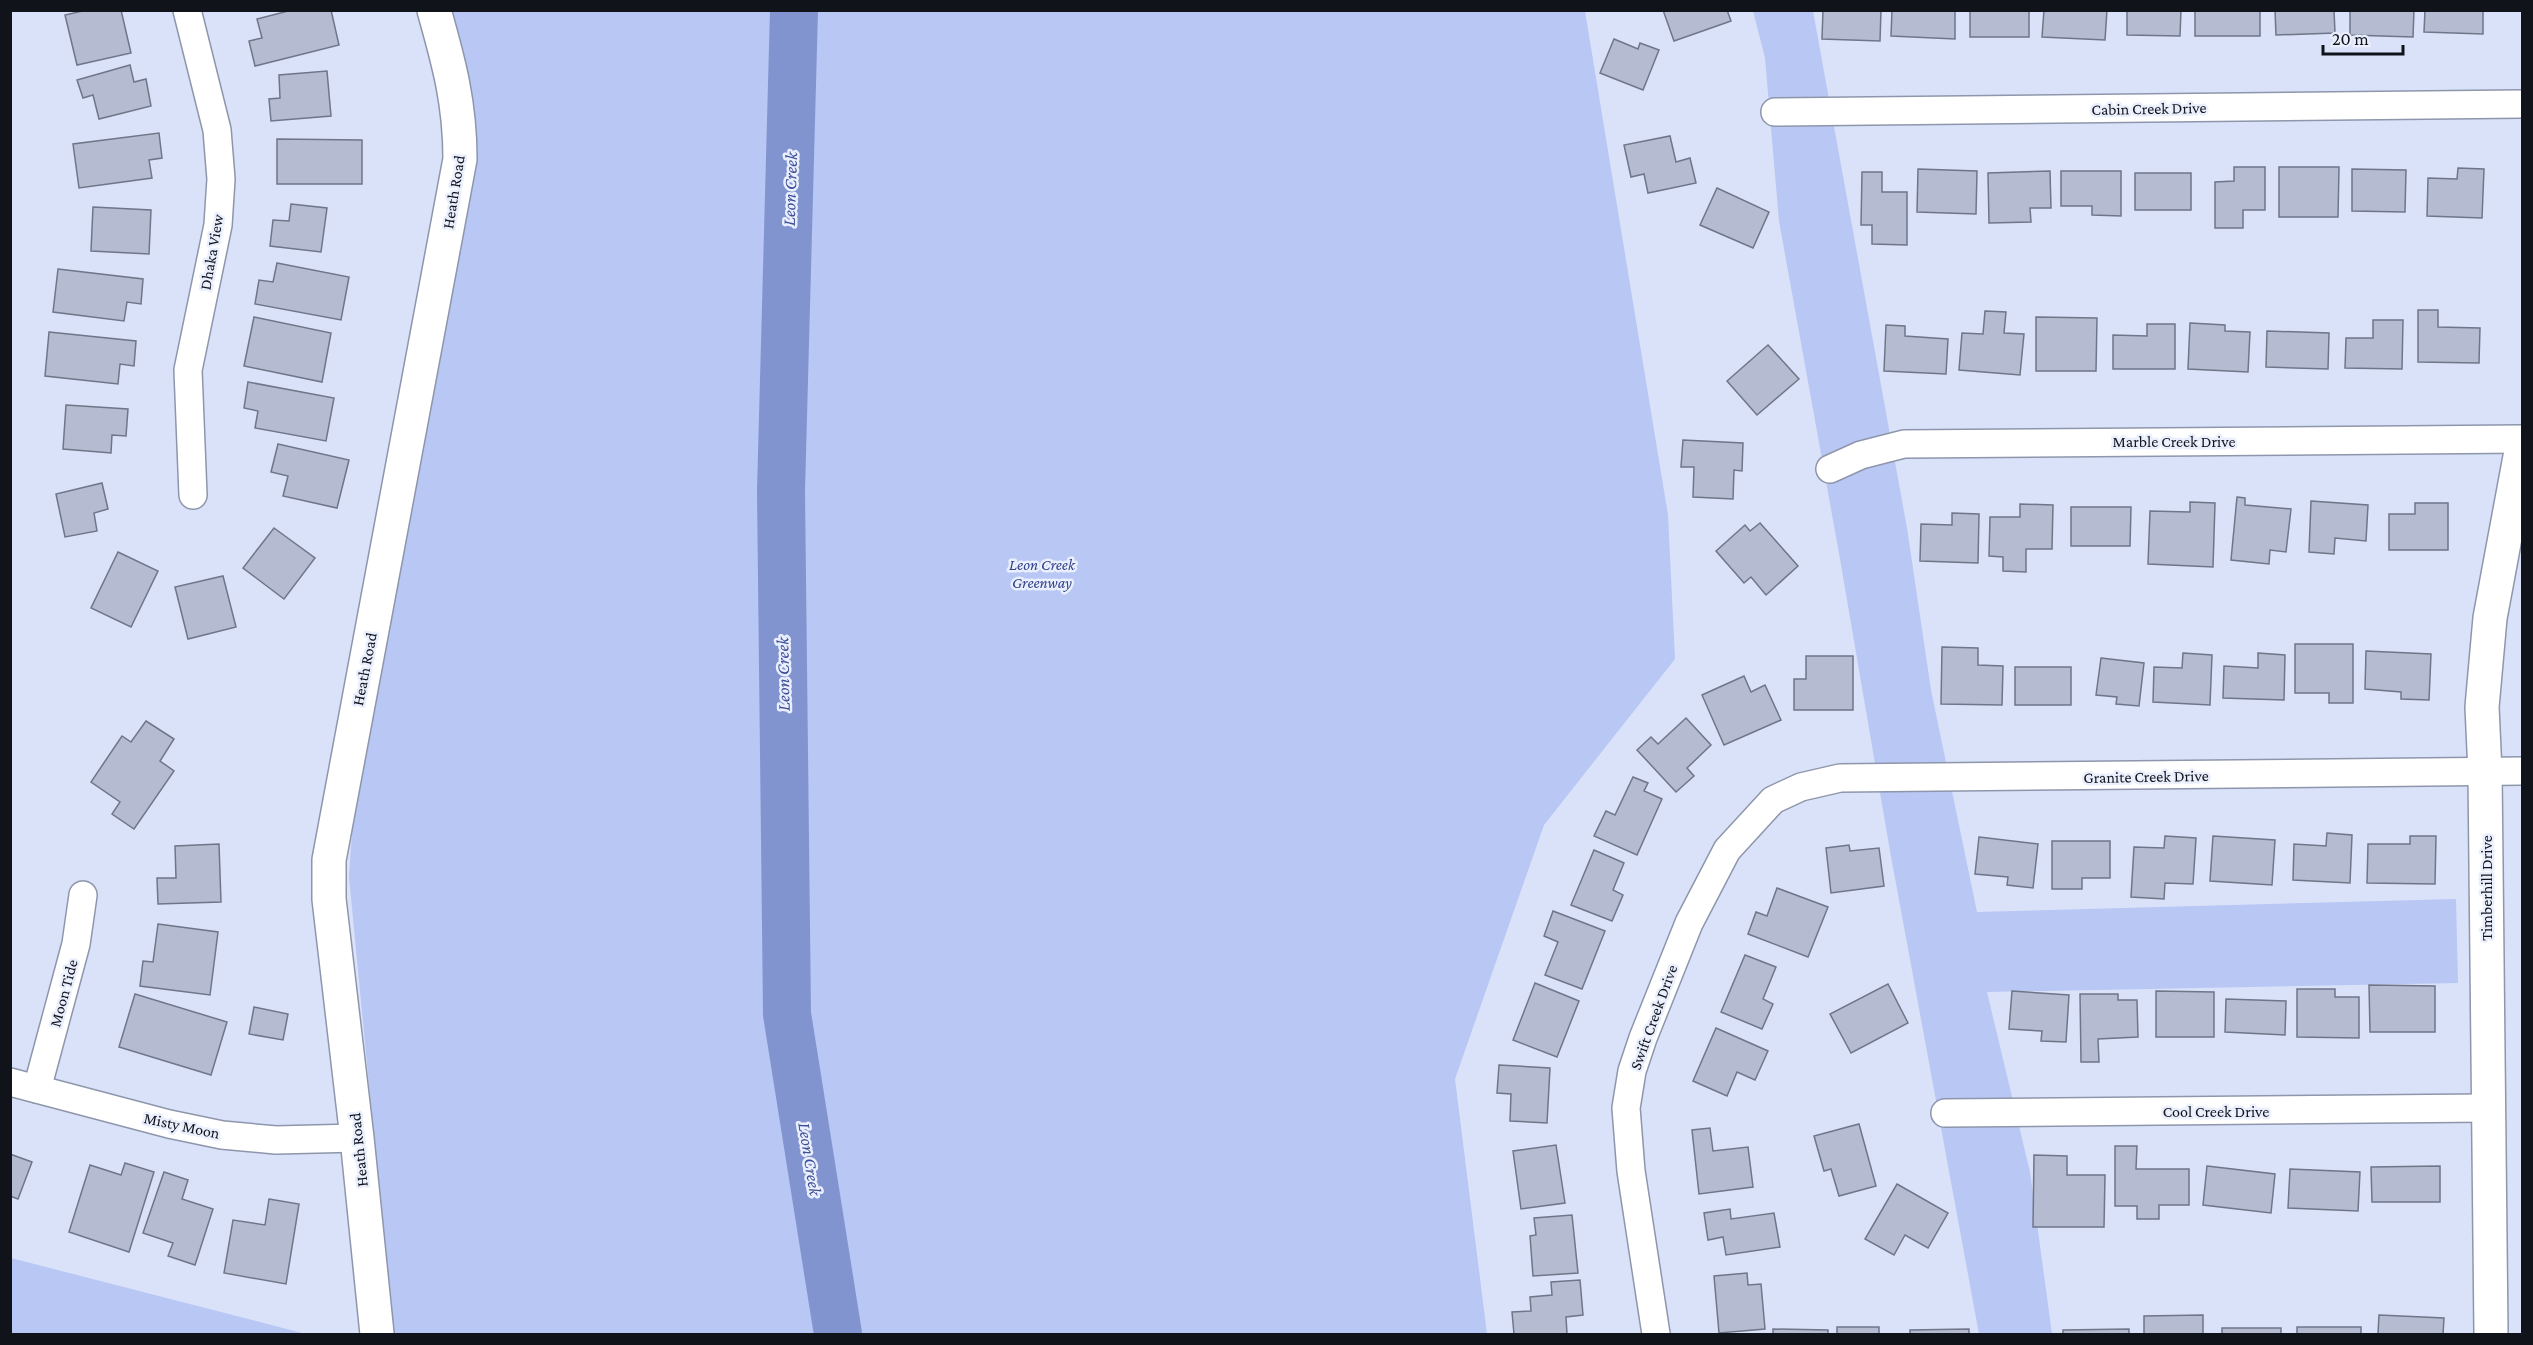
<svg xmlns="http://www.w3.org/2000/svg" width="2533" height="1345" viewBox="0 0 2533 1345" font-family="'Crimson Pro',serif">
<rect width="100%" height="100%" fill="#dae2f9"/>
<g fill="#b8c7f3">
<polygon points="453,11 1585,11 1668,515 1675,659 1544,825 1455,1079 1487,1334 393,1334 349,877 353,816 470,189 476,121 466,63"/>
<polygon points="1753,11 1813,11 1907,528 1931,690 1977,912 2456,899 2458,983 1987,992 2030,1172 2052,1334 1979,1334 1890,851 1840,559 1779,221 1765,58"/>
<polygon points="10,1258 11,1258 306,1334 11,1334"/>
</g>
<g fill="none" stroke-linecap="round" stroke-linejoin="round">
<polyline stroke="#8194d0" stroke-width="48" points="794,10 781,491 787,1014 838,1334"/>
</g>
<g fill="#b5bcd2" stroke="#6f768a" stroke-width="1.5">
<polygon points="87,10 121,10 131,53 77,65 65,15"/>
<polygon points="292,10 331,10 339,45 255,66 249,41 262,38 257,19"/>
<polygon points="1663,10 1727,10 1731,21 1674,41"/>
<polygon points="1823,10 1881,10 1880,41 1822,39"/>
<polygon points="1892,10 1955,10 1955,39 1891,36"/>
<rect x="1970" y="10" width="59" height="27"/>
<polygon points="2044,10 2107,10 2105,40 2042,37"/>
<polygon points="2127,10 2181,10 2180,36 2127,35"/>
<rect x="2195" y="10" width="65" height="26"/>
<polygon points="2275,10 2334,10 2335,33 2276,35"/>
<polygon points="2350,10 2414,10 2413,37 2350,35"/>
<polygon points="2425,10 2483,10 2483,34 2424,32"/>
<polygon points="1614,39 1638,49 1640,43 1659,50 1643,90 1600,73"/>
<polygon points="130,65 134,82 146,79 151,106 99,119 93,95 83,98 77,80"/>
<polygon points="327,71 331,116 271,121 269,99 280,98 279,75"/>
<polygon points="159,133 162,158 149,160 152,178 79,188 73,144"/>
<polygon points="1670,136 1676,162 1690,158 1696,183 1648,193 1644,174 1631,177 1624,145"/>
<polygon points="277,139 362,140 362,184 277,184"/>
<polygon points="2234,167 2265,167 2265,210 2243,210 2243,228 2215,228 2215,182 2234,181"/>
<polygon points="2279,167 2339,167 2338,217 2279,217"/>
<polygon points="2458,168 2484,169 2482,218 2427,216 2428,178 2457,179"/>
<polygon points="1918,169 1977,171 1976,214 1917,212"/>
<polygon points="2352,169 2406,170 2405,212 2352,211"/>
<polygon points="2050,171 2051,208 2030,208 2031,222 1989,223 1988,173"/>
<polygon points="2061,171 2121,171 2121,216 2092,215 2092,206 2061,206"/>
<polygon points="1862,172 1882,172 1882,192 1907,192 1907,245 1872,244 1872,225 1861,225"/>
<rect x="2135" y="173" width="56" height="37"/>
<polygon points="1717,188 1769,212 1753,248 1700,225"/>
<polygon points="291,204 327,208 321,252 270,246 273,220 289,221"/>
<polygon points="93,207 151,210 149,254 91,251"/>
<polygon points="277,263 349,277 341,320 255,304 259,280 273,282"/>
<polygon points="58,269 143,279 141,304 127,302 124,321 53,312"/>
<polygon points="2418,310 2438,310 2438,327 2480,328 2479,363 2418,362"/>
<polygon points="1985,311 2006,312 2004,333 2024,334 2020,375 1959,370 1962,333 1983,334"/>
<polygon points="254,317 331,333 322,382 244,366"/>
<polygon points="2036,317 2097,318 2096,371 2036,371"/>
<polygon points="2373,320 2403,320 2402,369 2345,368 2346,338 2373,338"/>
<polygon points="2190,323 2225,325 2225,331 2250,332 2248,372 2188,369"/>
<polygon points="2147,324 2175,324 2175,369 2113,369 2113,335 2147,336"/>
<polygon points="1886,325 1905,326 1905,336 1948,339 1946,374 1884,371"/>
<polygon points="2267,331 2329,333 2328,369 2266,367"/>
<polygon points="49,332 136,341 134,366 120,364 118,384 45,376"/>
<polygon points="1768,345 1799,379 1757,415 1727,381"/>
<polygon points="248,382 334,398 326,441 255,428 258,411 244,408"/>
<polygon points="66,405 128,409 126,436 112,435 111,453 63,449"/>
<polygon points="1683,440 1743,443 1742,471 1734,470 1733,499 1693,497 1694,467 1681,467"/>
<polygon points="278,444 349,460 337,508 283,496 288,476 271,472"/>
<polygon points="102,483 108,509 94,513 97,531 65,537 56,494"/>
<polygon points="2237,497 2245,498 2245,505 2291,509 2286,552 2270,550 2269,564 2231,560"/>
<polygon points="2311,501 2368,505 2366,541 2335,538 2334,554 2309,552"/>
<polygon points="2190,502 2215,503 2213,567 2148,564 2150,511 2190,512"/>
<polygon points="2415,503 2448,503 2448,550 2389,550 2389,514 2415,514"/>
<polygon points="2020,504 2053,505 2052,549 2026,549 2026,572 2003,571 2003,557 1989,556 1990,517 2020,517"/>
<polygon points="2071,507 2131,507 2130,546 2071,546"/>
<polygon points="1952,513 1979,514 1978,563 1920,561 1921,524 1952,525"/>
<polygon points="1760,523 1798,566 1766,595 1751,577 1744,583 1716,551 1745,525 1750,531"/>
<polygon points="274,528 315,558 284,599 243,568"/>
<polygon points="118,552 158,571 131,627 91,608"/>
<polygon points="223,576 236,627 188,639 175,587"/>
<polygon points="2295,644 2353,644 2353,703 2329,703 2329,693 2295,693"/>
<polygon points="1942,647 1978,648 1978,665 2003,666 2002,705 1941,704"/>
<polygon points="2366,651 2431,654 2429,700 2401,699 2401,692 2365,689"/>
<polygon points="2183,653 2212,655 2210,705 2153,702 2154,667 2182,668"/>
<polygon points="2258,653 2285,655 2284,700 2223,698 2224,666 2258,668"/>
<polygon points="1806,656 1853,656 1853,710 1794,710 1794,679 1806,679"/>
<polygon points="2101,658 2144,663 2139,706 2116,704 2117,697 2096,695"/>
<rect x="2015" y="667" width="56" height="38"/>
<polygon points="1744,676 1751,692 1765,685 1781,720 1724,745 1702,695"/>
<polygon points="1686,718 1711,745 1687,768 1694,776 1676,792 1637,750 1651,737 1658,744"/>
<polygon points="146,721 174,739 160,761 174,771 134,829 112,814 120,802 91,782 122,736 131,742"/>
<polygon points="1633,777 1648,783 1644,791 1662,799 1637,855 1594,836 1606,811 1615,815"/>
<polygon points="2327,833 2352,835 2350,883 2293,880 2294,844 2326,846"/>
<polygon points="2165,836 2196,838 2193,884 2165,883 2164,899 2131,897 2134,847 2164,848"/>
<polygon points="2213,836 2275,840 2272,885 2210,881"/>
<polygon points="2410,836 2436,836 2435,884 2367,883 2368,844 2410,844"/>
<polygon points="1979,837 2038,844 2033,888 2007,885 2008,877 1975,874"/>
<polygon points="2052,841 2110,841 2110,878 2082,878 2082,889 2052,889"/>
<polygon points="219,844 221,902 158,904 157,878 176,878 175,846"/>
<polygon points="1849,845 1850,851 1879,848 1884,886 1831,893 1826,848"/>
<polygon points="1594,850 1624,863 1613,890 1623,895 1612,921 1571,905"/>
<polygon points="1777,888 1828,907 1808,957 1748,934 1756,912 1767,916"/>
<polygon points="1553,911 1605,931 1582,989 1545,975 1558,942 1544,936"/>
<polygon points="158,924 218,932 210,995 140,986 143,961 153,962"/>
<polygon points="1745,955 1776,967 1763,999 1773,1004 1762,1029 1721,1012"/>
<polygon points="1535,983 1579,1001 1557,1057 1513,1040"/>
<polygon points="1888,984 1908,1023 1851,1053 1830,1014"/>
<polygon points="2369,985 2435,986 2435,1032 2370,1032"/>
<polygon points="2297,989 2335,989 2335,997 2359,997 2359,1038 2297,1037"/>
<polygon points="2012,991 2069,995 2066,1042 2041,1041 2042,1031 2009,1029"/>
<polygon points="2156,991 2214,992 2214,1037 2156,1037"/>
<polygon points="135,994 227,1022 211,1075 119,1047"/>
<polygon points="2080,994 2118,994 2118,1000 2137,1000 2138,1037 2098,1039 2099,1062 2081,1062"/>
<polygon points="2226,999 2286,1001 2285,1035 2225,1032"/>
<polygon points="254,1007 288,1014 283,1040 249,1034"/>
<polygon points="1716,1028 1768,1051 1755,1080 1737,1072 1727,1096 1693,1081"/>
<polygon points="1499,1065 1550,1068 1547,1123 1510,1121 1511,1094 1497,1093"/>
<polygon points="1859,1124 1876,1186 1839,1196 1831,1169 1824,1171 1814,1136"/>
<polygon points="1710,1128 1713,1151 1748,1147 1753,1187 1699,1194 1692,1130"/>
<polygon points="1556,1145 1565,1203 1521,1209 1513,1151"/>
<polygon points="2115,1146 2137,1146 2136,1169 2189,1169 2189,1205 2159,1205 2159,1219 2137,1219 2137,1206 2115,1206"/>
<polygon points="10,1154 32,1162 18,1199 10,1196"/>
<polygon points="2034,1155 2067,1156 2067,1175 2105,1175 2104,1227 2033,1227"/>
<polygon points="125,1163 154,1172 129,1252 69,1232 90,1165 121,1175"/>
<polygon points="2207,1166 2275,1174 2271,1213 2203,1205"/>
<polygon points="2440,1166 2440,1202 2372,1202 2371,1167"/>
<polygon points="2290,1169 2360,1172 2358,1211 2288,1208"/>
<polygon points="164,1172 188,1180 182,1199 213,1209 195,1265 168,1256 173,1243 143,1233"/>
<polygon points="1897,1184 1948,1213 1928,1248 1905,1235 1894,1255 1865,1239"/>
<polygon points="269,1199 299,1204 286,1284 224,1273 233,1220 265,1225"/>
<polygon points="1730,1209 1731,1219 1774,1213 1780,1247 1726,1255 1723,1237 1708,1240 1704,1213"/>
<polygon points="1572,1215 1578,1273 1533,1276 1530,1236 1536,1235 1534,1218"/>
<polygon points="1747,1273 1748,1285 1761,1284 1765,1329 1719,1333 1714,1276"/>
<polygon points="1580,1280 1583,1315 1566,1317 1567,1334 1514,1334 1512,1312 1531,1311 1530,1297 1552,1295 1551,1282"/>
<polygon points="2203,1315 2203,1334 2144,1334 2144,1316"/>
<polygon points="2379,1315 2444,1318 2443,1334 2378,1334"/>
<rect x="1837" y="1327" width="42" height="7"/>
<rect x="2297" y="1327" width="64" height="7"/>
<rect x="2222" y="1328" width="59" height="6"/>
<polygon points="1773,1329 1828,1330 1828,1334 1773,1334"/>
<polygon points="1969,1329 1969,1334 1910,1334 1910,1330"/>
<polygon points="2129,1329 2129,1334 2063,1334 2063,1330"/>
</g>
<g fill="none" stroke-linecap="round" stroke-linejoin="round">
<defs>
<g id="street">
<polyline points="187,10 217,130 221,179 218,225 188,370 193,495"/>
<polyline points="1775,112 2522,104"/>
<polyline points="1830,469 1861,455 1904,444 2522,439"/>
<polyline points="10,1082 169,1124 222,1135 276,1140 357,1138"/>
<polyline points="37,1089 76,944 83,895"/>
<polyline points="1945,1113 2487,1108"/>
<polyline points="1656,1334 1631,1171 1626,1108 1632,1071 1643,1038 1689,923 1727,850 1773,800 1801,787 1840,778 2522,771"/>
</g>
<g id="secondary">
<path d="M377 1334 357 1138 329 899V860L460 159C460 103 449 63 434 10"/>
<polyline points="2491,1334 2485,772 2482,707 2490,618 2522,446"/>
</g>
</defs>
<use href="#street" stroke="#8e96ab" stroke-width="30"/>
<use href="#secondary" stroke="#8e96ab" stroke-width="36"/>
<use href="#street" stroke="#fff" stroke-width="27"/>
<use href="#secondary" stroke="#fff" stroke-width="33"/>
</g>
<g text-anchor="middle" stroke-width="5" stroke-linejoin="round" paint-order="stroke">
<g font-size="16" fill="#11131b" stroke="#eaeffd">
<text transform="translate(2149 108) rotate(-1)" y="6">Cabin Creek Drive</text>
<text transform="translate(453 192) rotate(-81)" y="6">Heath Road</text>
<text transform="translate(211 252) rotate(-80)" y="6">Dhaka View</text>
<text x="2174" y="447">Marble Creek Drive</text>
<text transform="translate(364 669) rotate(-79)" y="6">Heath Road</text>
<text transform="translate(2146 776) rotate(-1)" y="6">Granite Creek Drive</text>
<text transform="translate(2486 888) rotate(-90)" y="6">Timberhill Drive</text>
<text transform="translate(63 993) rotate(-75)" y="6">Moon Tide</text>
<text transform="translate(1653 1017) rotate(-70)" y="6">Swift Creek Drive</text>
<text x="2216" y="1117">Cool Creek Drive</text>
<text transform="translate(182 1125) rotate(12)" y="6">Misty Moon</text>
<text transform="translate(358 1150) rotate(-96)" y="6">Heath Road</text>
</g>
<g font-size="16" font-style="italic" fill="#31428a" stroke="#eaeffd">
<text x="1042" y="570">Leon Creek<tspan x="1042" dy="18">Greenway</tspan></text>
</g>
<g font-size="18" font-style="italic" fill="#3c4e98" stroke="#eaeffd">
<text transform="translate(790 189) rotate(-88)" y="6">Leon Creek</text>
<text transform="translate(783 674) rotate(-91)" y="6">Leon Creek</text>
<text transform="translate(810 1159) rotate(81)" y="6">Leon Creek</text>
</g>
</g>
<rect width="2533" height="1345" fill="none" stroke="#11131b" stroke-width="24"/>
<path d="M2323 45v9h80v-9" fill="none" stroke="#11131b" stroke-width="3"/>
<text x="2332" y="45" font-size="18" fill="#11131b" stroke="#eaeffd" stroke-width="4.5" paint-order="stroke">20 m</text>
</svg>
